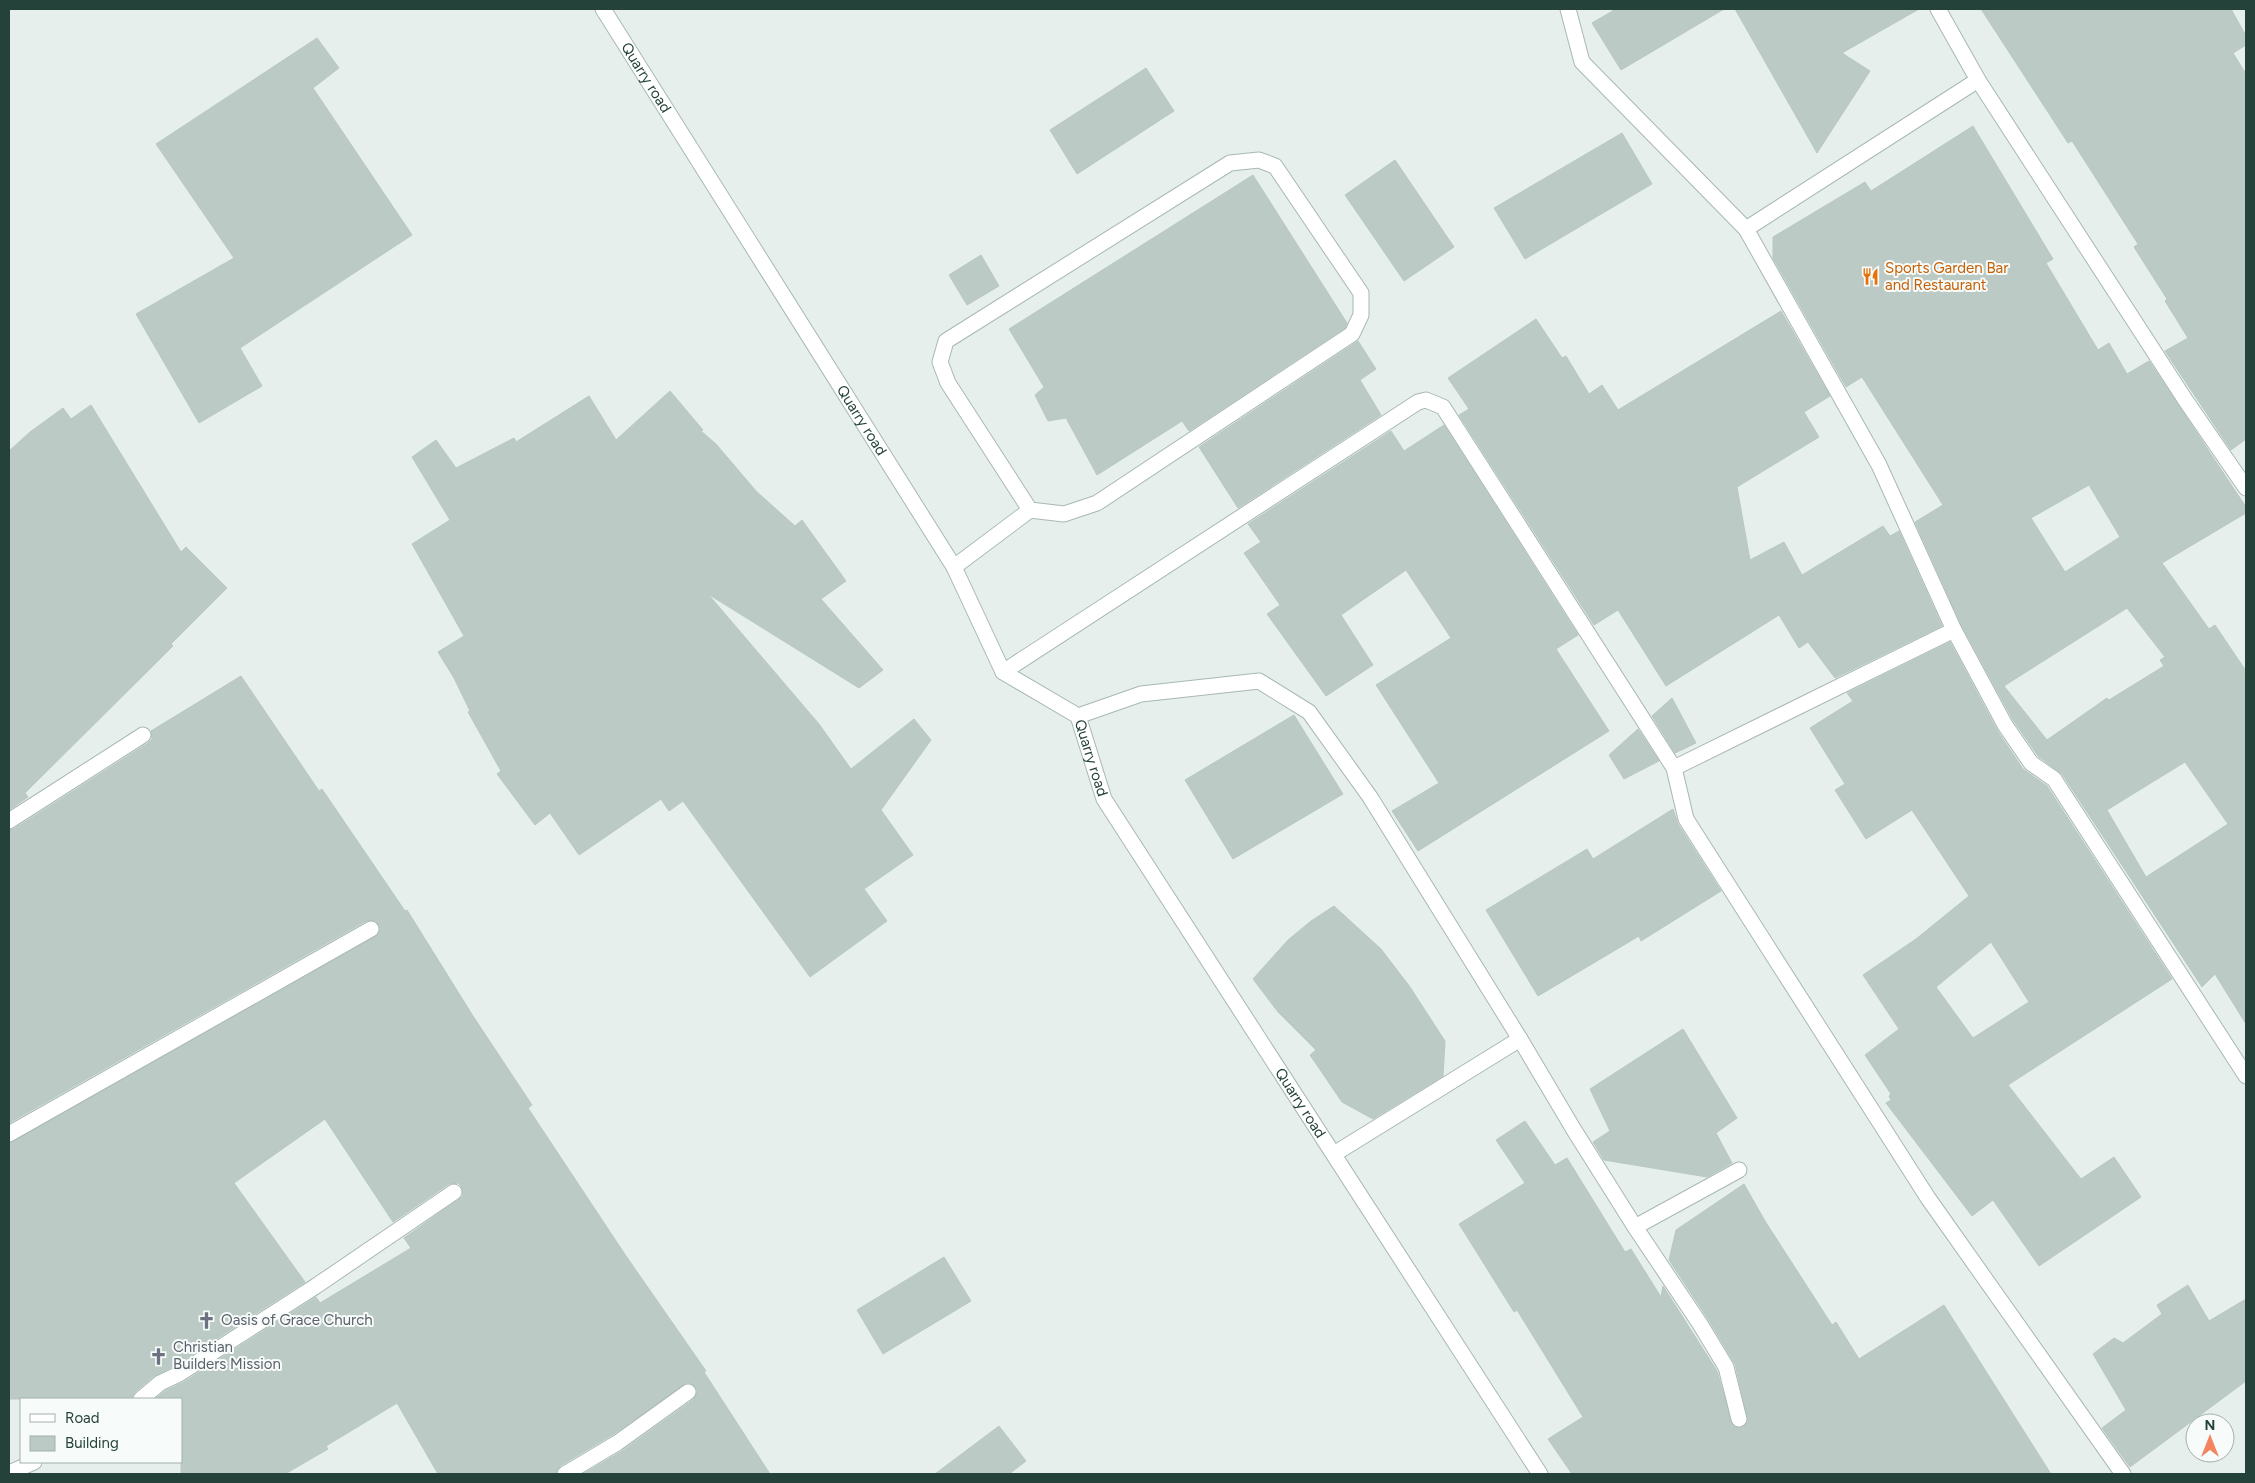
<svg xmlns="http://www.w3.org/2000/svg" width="2255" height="1483" viewBox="0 0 2255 1483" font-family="Figtree,sans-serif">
<rect width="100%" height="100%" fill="#e6efeb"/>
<g fill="#bbcac4" stroke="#b8c9c2" fill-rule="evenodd">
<polygon points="1616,9 1724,9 1621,70 1592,23"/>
<polygon points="1735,9 1919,9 1842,53 1870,71 1817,153"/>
<polygon points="1981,9 2231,9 2246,36 2246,45 2233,53 2246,74 2246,439 2231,450 2165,351 2188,338 2165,301 2167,299 2134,247 2138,244 2072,141 2068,143"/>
<polygon points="317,38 339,68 313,88 412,235 240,348 262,386 199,423 136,314 234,258 156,144"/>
<polygon points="1146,68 1174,111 1077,174 1050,130"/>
<path d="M1973 126 2053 259 2046 263 2098 350 2109 343 2127 374 2149 361 2246 507V513L2162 563 2209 629 2215 625 2246 671V1024L2215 974 2202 987 2062 774 2038 756 2013 720 1962 626 1915 522 1943 505 1862 377 1846 387 1773 258V237L1865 182 1871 191ZM2089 485 2120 537 2065 572 2031 518ZM2127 608 2165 657 2160 660 2164 666 2109 700 2107 698 2047 740 2004 686ZM2185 762 2228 824 2146 877 2107 810Z"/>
<polygon points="1622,133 1652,184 1525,259 1494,208"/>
<polygon points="1395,160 1454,247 1404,281 1345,195"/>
<polygon points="1253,175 1347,323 1345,328 1189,431 1182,421 1097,475 1066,418 1048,421 1035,395 1044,387 1009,329"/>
<polygon points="981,255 999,286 967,305 949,275"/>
<polygon points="1781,311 1830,396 1804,412 1819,437 1737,487 1750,560 1784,542 1802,575 1883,526 1890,536 1899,531 1942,626 1835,678 1808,642 1799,648 1779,615 1666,686 1618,610 1594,625 1459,415 1469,409 1448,378 1536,319 1562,358 1566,356 1589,394 1602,385 1618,410"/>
<polygon points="1358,341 1376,369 1360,380 1381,415 1238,508 1199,447"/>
<polygon points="670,391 703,430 701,431 716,444 756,491 795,526 802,520 846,581 821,599 883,670 859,688 708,594 819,724 851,769 914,719 931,740 881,810 913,855 864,889 887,921 810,977 683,801 669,811 661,799 579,855 550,813 535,825 497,774 501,771 468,712 470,711 454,678 438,652 464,636 412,544 450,520 412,457 436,440 456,468 514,438 516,442 589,396 616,440"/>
<polygon points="91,405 181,552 186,547 227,588 171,644 173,646 25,793 28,797 9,810 9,451 30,432 63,408 71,419"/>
<polygon points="1444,425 1578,635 1556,649 1609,731 1418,851 1392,811 1439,783 1376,685 1451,638 1406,570 1341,615 1373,665 1326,696 1267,614 1280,605 1244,553 1261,542 1248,524 1391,431 1404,451"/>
<path d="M1950 642 1997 730 2023 769 2047 786 2172 979 2008 1085 2081 1179 2114 1157 2141 1197 2039 1266 1993 1200 1972 1216 1886 1103 1891 1100 1889 1096 1891 1094 1865 1055 1899 1029 1863 975 1916 939 1969 896 1912 810 1866 839 1835 790 1845 784 1810 728 1853 701 1847 693ZM1991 942 2029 1002 1973 1038 1936 987Z"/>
<polygon points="241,676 319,791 322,789 405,911 407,910 473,1016 532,1105 528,1108 624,1253 706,1371 704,1372 770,1474 583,1474 622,1451 693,1400 697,1391 692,1384 688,1383 612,1435 560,1466 556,1474 438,1474 397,1403 326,1446 328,1449 285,1474 181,1474 181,1399 155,1399 165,1391 184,1382 316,1297 320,1303 411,1248 404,1238 463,1196 461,1186 458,1183 449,1184 393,1222 325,1119 234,1183 305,1282 174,1366 154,1376 135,1392 132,1399 9,1399 9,1143 379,933 380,929 376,921 366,921 9,1123 9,830 14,829 148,743 152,739 151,731"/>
<polygon points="1672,698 1696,743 1675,753 1652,716"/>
<polygon points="1294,715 1343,794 1233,859 1185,780"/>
<polygon points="1638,729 1659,761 1624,779 1609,755"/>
<polygon points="1673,809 1678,824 1721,891 1641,941 1639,936 1538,996 1486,910 1587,849 1593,859"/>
<polygon points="1334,906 1381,949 1410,987 1445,1041 1443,1076 1373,1119 1342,1102 1310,1055 1316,1050 1278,1012 1253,979 1288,940 1311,921"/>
<polygon points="1683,1029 1737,1118 1716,1133 1732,1163 1707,1177 1604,1160 1593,1142 1610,1131 1590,1089"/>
<polygon points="1525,1121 1555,1165 1567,1158 1625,1252 1631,1249 1661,1297 1663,1286 1717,1371 1733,1426 1742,1428 1748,1421 1735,1364 1708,1319 1669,1260 1676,1230 1744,1184 1765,1221 1832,1325 1836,1322 1859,1359 1944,1305 2051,1474 1572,1474 1548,1439 1583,1417 1517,1310 1514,1312 1459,1224 1525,1183 1496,1140"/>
<polygon points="944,1257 971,1301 883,1354 857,1310"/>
<polygon points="2188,1285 2209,1321 2246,1299 2246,1381 2130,1467 2102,1428 2126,1410 2093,1354 2114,1338 2123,1343 2162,1314 2157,1305"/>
<polygon points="999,1426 1026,1461 1009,1474 935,1474"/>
</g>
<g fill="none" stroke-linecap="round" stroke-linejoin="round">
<defs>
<g id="minor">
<path id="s1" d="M603 9 954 567 1003 672 1078 716 1104 799 1540 1474"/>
<polyline points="1568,9 1582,62 1746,229 1879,465 1954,630 2005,725 2031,763 2054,779 2246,1076"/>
<polyline points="1938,9 1978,80 2186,401 2246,488"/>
<polyline points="1746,229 1978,80"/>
<polyline points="954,567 1030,510 1064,514 1097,503 1352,334 1361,315 1361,293 1275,166 1259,160 1230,163 946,341 940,362 948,383 1030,510"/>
<polyline points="1003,672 1418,402 1426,400 1443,407 1674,768 1686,819 1928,1198 2123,1474"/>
<polyline points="1078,716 1141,694 1259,681 1309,712 1370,797 1520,1039 1574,1130 1635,1227 1700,1324 1726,1367 1739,1419"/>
<polyline points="1674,768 1954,630"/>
<polyline points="9,821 143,735"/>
<polyline points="9,1134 371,929"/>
<polyline points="1334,1154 1520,1039"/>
<polyline points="1635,1227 1739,1170"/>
<polyline points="141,1399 160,1383 179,1374 316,1286 454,1192"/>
<polyline points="9,1473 34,1462"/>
<polyline points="565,1474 617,1443 688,1392"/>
</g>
</defs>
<use href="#minor" stroke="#a8b8b2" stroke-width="17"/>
<use href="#minor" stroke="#fff" stroke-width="15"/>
</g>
<defs>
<symbol id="restaurant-bare" viewBox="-9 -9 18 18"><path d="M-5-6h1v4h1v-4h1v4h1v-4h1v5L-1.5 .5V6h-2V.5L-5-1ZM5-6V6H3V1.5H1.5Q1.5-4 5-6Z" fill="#e8710a" stroke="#f7fbf9" stroke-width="2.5" paint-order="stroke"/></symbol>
<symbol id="church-bare" viewBox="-9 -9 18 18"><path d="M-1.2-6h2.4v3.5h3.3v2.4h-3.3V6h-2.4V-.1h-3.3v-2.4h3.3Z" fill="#6b7280" stroke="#f7fbf9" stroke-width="2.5" paint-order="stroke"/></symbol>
</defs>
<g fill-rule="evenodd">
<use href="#restaurant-bare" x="1858" y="264" width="25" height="25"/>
<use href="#church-bare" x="194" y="1308" width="25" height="25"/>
<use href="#church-bare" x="146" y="1344" width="25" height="25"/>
</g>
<g text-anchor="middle" stroke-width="4" stroke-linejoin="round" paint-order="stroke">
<g font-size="15" fill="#24423a" stroke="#f7fbf9">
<text dy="5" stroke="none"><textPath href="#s1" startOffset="81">Quarry road</textPath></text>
<text dy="5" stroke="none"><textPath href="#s1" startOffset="486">Quarry road</textPath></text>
<text dy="5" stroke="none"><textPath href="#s1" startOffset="906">Quarry road</textPath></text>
<text dy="5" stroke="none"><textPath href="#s1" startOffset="1311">Quarry road</textPath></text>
</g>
<g font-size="15" fill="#c56008" stroke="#f7fbf9" text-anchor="start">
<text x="1885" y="273">Sports Garden Bar<tspan x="1885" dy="17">and Restaurant</tspan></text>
</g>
<g font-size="15" fill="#5b616d" stroke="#f7fbf9" text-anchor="start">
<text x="221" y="1325">Oasis of Grace Church</text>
<text x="173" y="1352">Christian<tspan x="173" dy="17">Builders Mission</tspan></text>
</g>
</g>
<rect width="2255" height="1483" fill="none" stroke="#24423a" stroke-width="20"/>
<rect x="20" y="1398" width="162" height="65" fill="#f7fbf9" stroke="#a3b1ad"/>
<rect x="30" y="1414" width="25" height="8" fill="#ffffff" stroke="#a3b1ad"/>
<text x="65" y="1423" font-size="15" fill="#24423a">Road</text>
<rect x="30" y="1436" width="25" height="15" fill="#bbcac4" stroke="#a3b1ad"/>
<text x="65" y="1448" font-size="15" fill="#24423a">Building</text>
<g transform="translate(2210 1438)"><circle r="24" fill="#f7fbf9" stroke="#a3b1ad"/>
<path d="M0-4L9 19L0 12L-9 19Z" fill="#f4845f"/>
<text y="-8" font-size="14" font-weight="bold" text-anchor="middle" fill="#24423a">N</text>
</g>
</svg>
